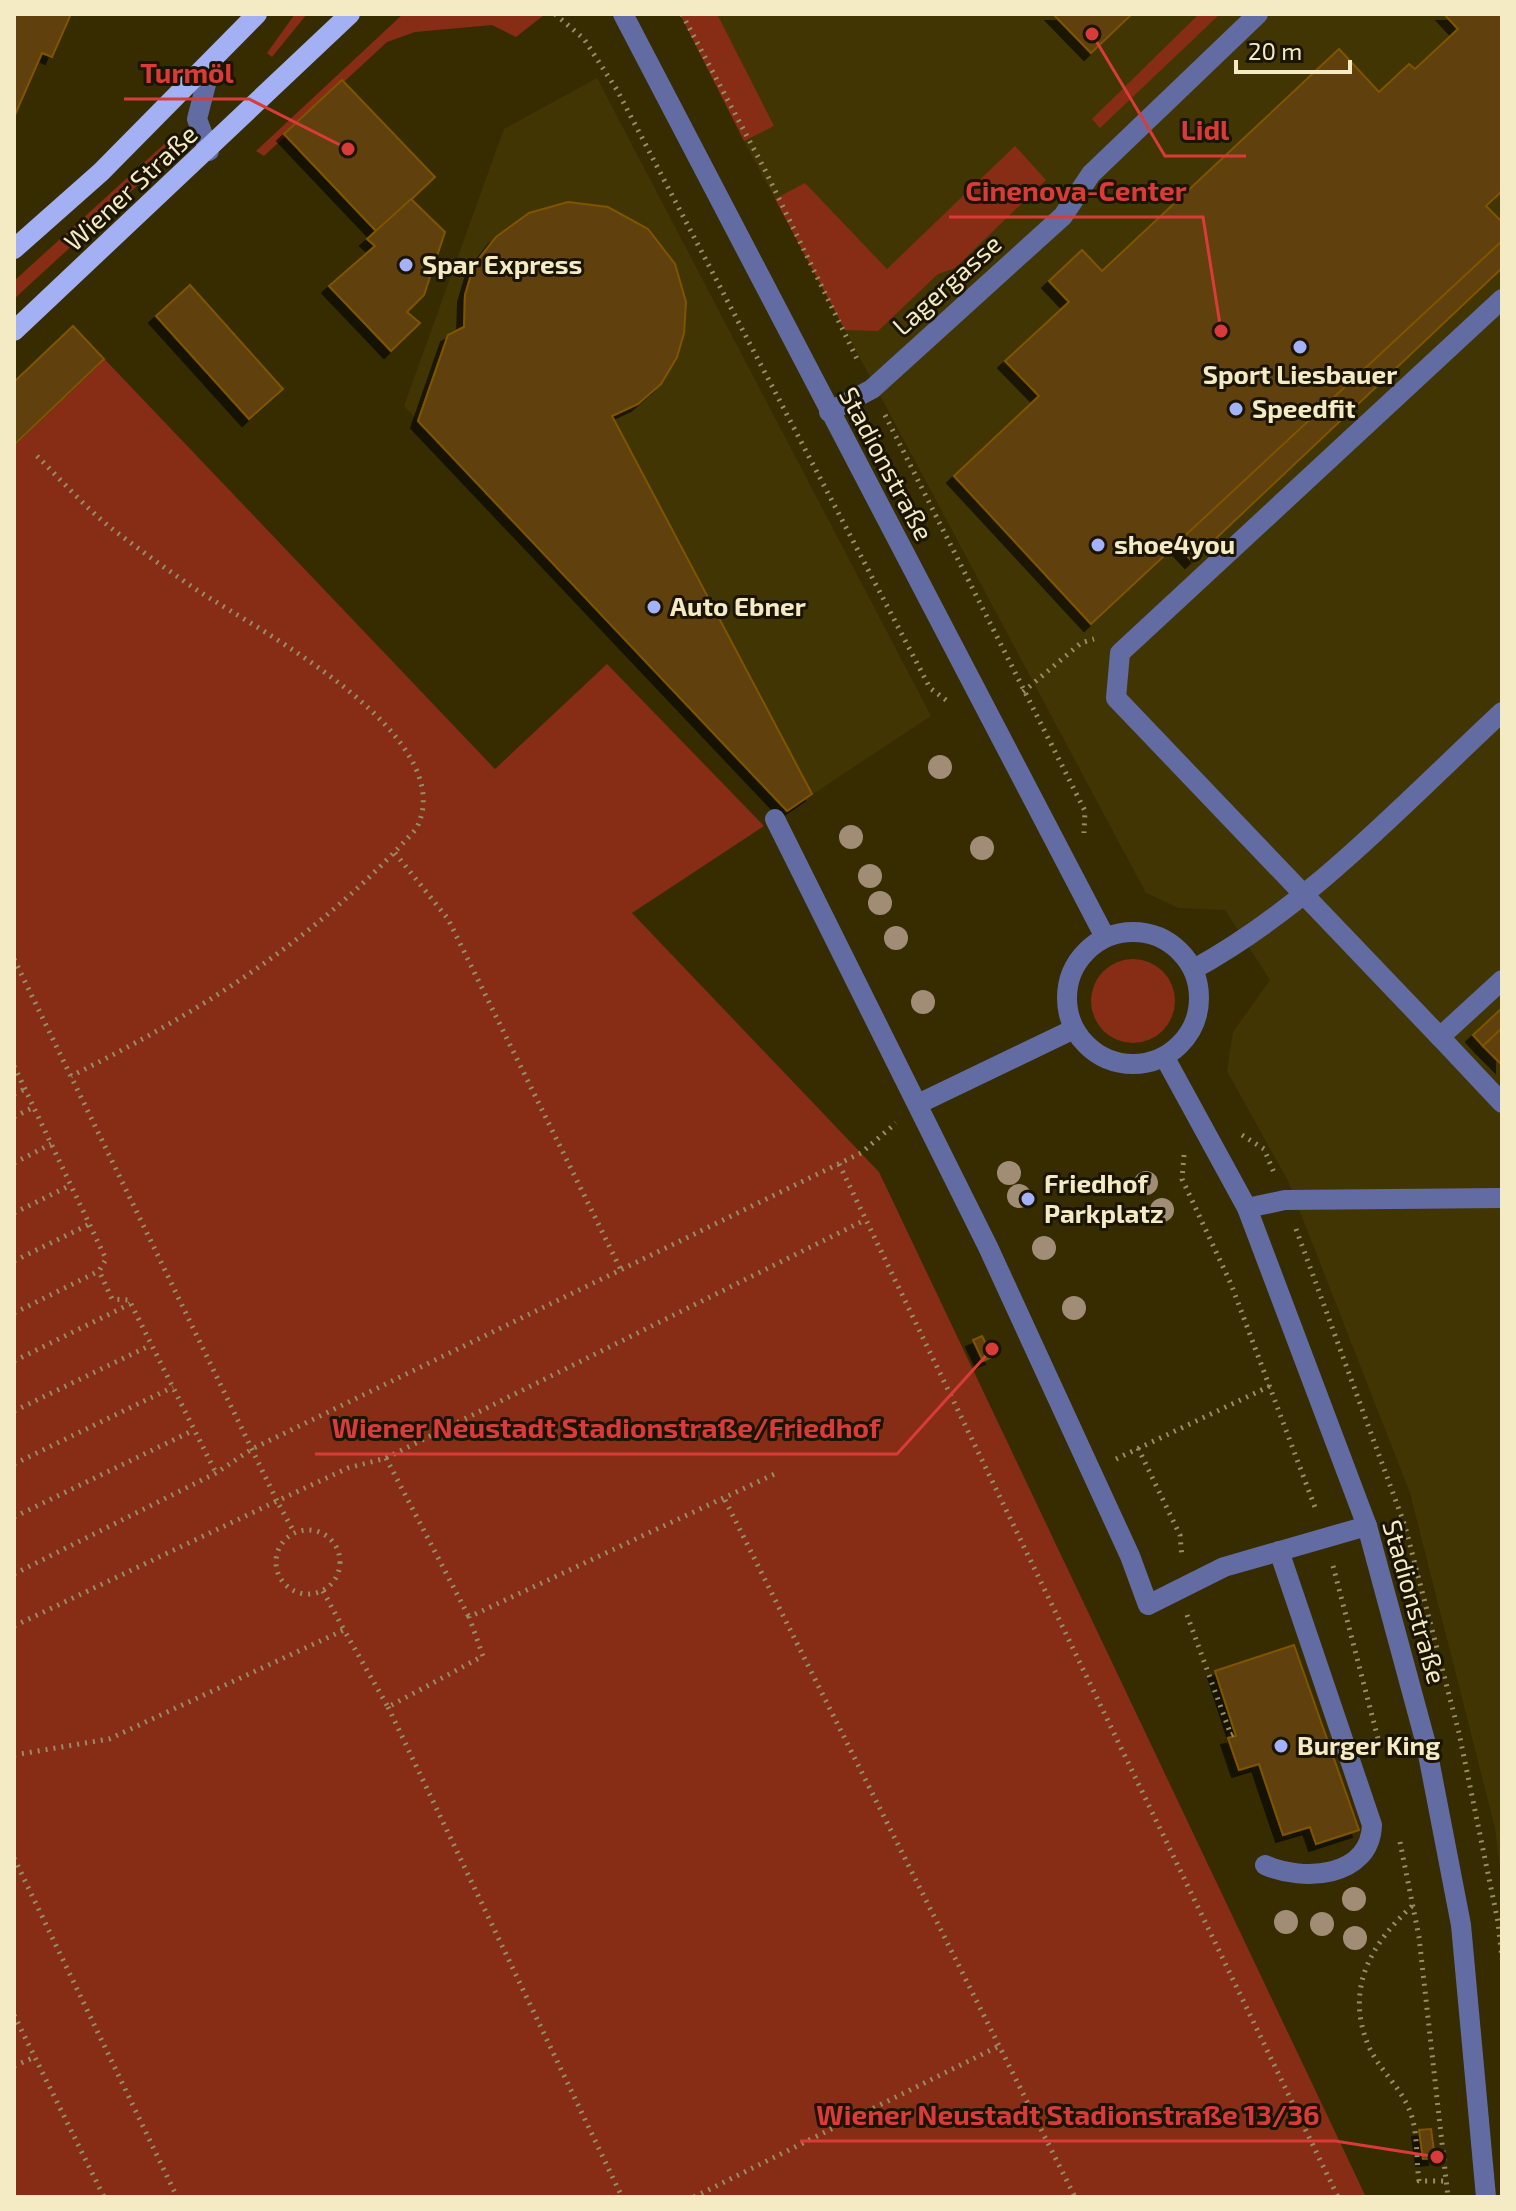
<svg xmlns="http://www.w3.org/2000/svg" width="1516" height="2211" viewBox="0 0 1516 2211" font-family="'Exo 2',sans-serif">
<defs>
<filter id="shadow"><feDropShadow dx="-7" dy="7" stdDeviation="0" flood-color="#0009"/></filter>
</defs>
<rect width="100%" height="100%" fill="#362c00"/>
<g fill="#413603">
<polygon points="680,14 1502,14 1502,1882 1495,1828 1410,1493 1288,1181 1227,1071 1233,1032 1270,980 1225,910 1179,908 1146,893 744,141"/>
<polygon points="597,78 931,716 787,811 404,406 504,129"/>
</g>
<g fill="#872d15">
<polygon points="295,14 307,14 272,57 267,53"/>
<polygon points="403,14 544,15 516,37 492,25 415,32 387,42 264,156 256,151"/>
<polygon points="680,14 717,14 774,126 744,141"/>
<polygon points="1199,14 1220,14 1100,128 1092,119"/>
<polygon points="171,138 177,149 14,299 14,281"/>
<polygon points="1015,146 1046,180 955,268 938,274 878,331 845,330 775,199 805,183 887,269"/>
<polygon points="73,326 495,769 607,664 764,826 632,913 879,1172 1366,2197 14,2197 14,382"/>
<circle cx="1133" cy="1001" r="42"/>
</g>
<g fill="#60400a" stroke="#7f5402" stroke-width="2" filter="url(#shadow)">
<polygon points="14,14 71,14 52,57 42,53 14,117"/>
<polygon points="1053,14 1132,14 1091,53"/>
<polygon points="1444,14 1502,14 1502,191 1486,206 1502,222 1502,241 1091,624 954,476 1039,396 1005,361 1069,302 1049,281 1082,250 1102,271 1339,49 1379,92 1409,64 1415,69 1458,29"/>
<polygon points="342,80 435,177 377,232 284,134"/>
<polygon points="411,199 445,232 424,295 407,312 420,323 391,351 329,286 375,246 367,239"/>
<polygon points="568,202 608,207 648,229 675,264 686,302 684,333 677,357 661,384 638,404 612,416 812,794 787,811 418,421 448,335 464,327 465,295 474,265 496,237 529,213"/>
<polygon points="1502,241 1502,268 1192,561 1176,544"/>
<polygon points="190,285 283,389 249,419 156,316"/>
<polygon points="73,326 104,359 14,445 14,382"/>
<polygon points="1502,1008 1502,1028 1483,1046 1473,1035"/>
<polygon points="1502,1028 1502,1065 1483,1046"/>
<polygon points="982,1336 992,1357 983,1361 973,1340"/>
<polygon points="1294,1645 1359,1830 1316,1844 1310,1827 1283,1835 1259,1764 1239,1770 1228,1738 1236,1736 1215,1671"/>
<polygon points="1431,2129 1435,2158 1423,2159 1419,2130"/>
</g>
<g fill="none" stroke-linecap="round" stroke-linejoin="round">
<g stroke="#968d64" stroke-width="5" stroke-dasharray="2 6" stroke-linecap="butt">
<polyline points="555,14 584,39 617,90 930,688 946,700"/>
<polyline points="682,14 765,170 859,363"/>
<polyline points="885,415 1085,811 1084,833"/>
<path d="M37 456C61 480 85 507 111 528 140 550 170 572 200 592 261 631 464 738 416 829 318 938 201 1012 71 1076"/>
<polyline points="1023,692 1081,643 1094,639"/>
<polyline points="395,853 448,919 621,1270"/>
<polyline points="14,959 277,1501 348,1468 386,1458 469,1617"/>
<polyline points="14,1066 106,1259 99,1271 112,1299 129,1300 216,1473"/>
<polyline points="14,1094 25,1089"/>
<polyline points="14,1117 34,1107"/>
<polyline points="1242,1135 1264,1149 1275,1175"/>
<polyline points="1184,1155 1182,1179 1231,1284 1316,1510"/>
<polyline points="14,1163 51,1144"/>
<polyline points="839,1164 1338,2197"/>
<polyline points="14,1213 71,1185"/>
<polyline points="1296,1229 1405,1526 1459,1733 1498,1922 1502,1959"/>
<polyline points="14,1261 90,1224"/>
<polyline points="14,1313 99,1271"/>
<polyline points="14,1361 130,1304"/>
<polyline points="14,1411 151,1345"/>
<polyline points="1138,1448 1180,1535 1182,1558"/>
<polyline points="386,1458 865,1220"/>
<polyline points="1116,1459 1270,1386"/>
<polyline points="14,1464 173,1387"/>
<polyline points="725,1500 1075,2197"/>
<polyline points="14,1517 194,1430"/>
<circle cx="308" cy="1562" r="32"/>
<polyline points="1333,1566 1381,1750"/>
<polyline points="14,1574 216,1473 252,1449 861,1153 896,1123"/>
<polyline points="323,1591 344,1630"/>
<polyline points="1187,1615 1231,1735 1235,1733"/>
<polyline points="14,1626 277,1501 294,1532"/>
<polyline points="388,1707 622,2197"/>
<polyline points="14,1755 109,1739 344,1630 388,1707 483,1656 469,1617 779,1472"/>
<polyline points="1400,1842 1419,1937 1448,2197"/>
<polyline points="14,1858 177,2197"/>
<path d="M1412 1906C1371 1944 1344 1989 1369 2047 1380 2071 1402 2088 1411 2114 1418 2134 1416 2160 1419 2181H1448"/>
<polyline points="14,2015 104,2197"/>
<polyline points="14,2066 35,2057"/>
<polyline points="694,2197 999,2046"/>
</g>
<g stroke="#626ca3" stroke-width="20">
<polyline points="623,14 1105,937"/>
<polyline points="209,151 197,119 212,61"/>
<polyline points="1502,299 1120,653 1116,698 1440,1037 1502,980"/>
<polyline points="829,412 872,389 1063,216 1091,174 1258,14"/>
<polyline points="775,819 988,1247 1130,1556 1148,1605 1224,1567 1367,1526"/>
<circle cx="1133" cy="998" r="66"/>
<path d="M1194 969C1311 905 1405 802 1502 712"/>
<polyline points="1440,1037 1502,1103"/>
<polyline points="1165,1058 1247,1208 1367,1526 1426,1744 1461,1925 1486,2197"/>
<polyline points="918,1104 1074,1029"/>
<polyline points="1247,1208 1285,1200 1502,1198"/>
<path d="M1265 1865C1303 1882 1370 1878 1372 1825L1279 1551"/>
</g>
<g stroke="#a3b0f3" stroke-width="20">
<polyline points="14,249 101,172 257,14"/>
<polyline points="14,331 350,14"/>
</g>
</g>
<g fill="#a18d76">
<circle cx="940" cy="767" r="12"/>
<circle cx="851" cy="837" r="12"/>
<circle cx="982" cy="848" r="12"/>
<circle cx="870" cy="876" r="12"/>
<circle cx="880" cy="903" r="12"/>
<circle cx="896" cy="938" r="12"/>
<circle cx="923" cy="1002" r="12"/>
<circle cx="1009" cy="1173" r="12"/>
<circle cx="1146" cy="1183" r="12"/>
<circle cx="1019" cy="1196" r="12"/>
<circle cx="1162" cy="1210" r="12"/>
<circle cx="1044" cy="1248" r="12"/>
<circle cx="1074" cy="1308" r="12"/>
<circle cx="1354" cy="1899" r="12"/>
<circle cx="1286" cy="1922" r="12"/>
<circle cx="1322" cy="1924" r="12"/>
<circle cx="1355" cy="1938" r="12"/>
</g>
<g fill="#a4b2fc" stroke="#1a1400" stroke-width="3">
<circle cx="406" cy="265" r="8"/>
<circle cx="1300" cy="347" r="8"/>
<circle cx="1236" cy="409" r="8"/>
<circle cx="1098" cy="545" r="8"/>
<circle cx="654" cy="607" r="8"/>
<circle cx="1028" cy="1199" r="8"/>
<circle cx="1281" cy="1746" r="8"/>
</g>
<g text-anchor="middle" stroke-width="6" stroke-linejoin="round" paint-order="stroke">
<g font-size="26" fill="#f4ebc5" stroke="#1a1400">
<text transform="translate(131 188) rotate(-43)" y="9">Wiener Straße</text>
<text transform="translate(947 285) rotate(-42)" y="9">Lagergasse</text>
<text transform="translate(886 464) rotate(62)" y="9">Stadionstraße</text>
<text transform="translate(1414 1602) rotate(74)" y="9">Stadionstraße</text>
</g>
<g font-size="26" font-weight="bold" fill="#f4ebc5" stroke="#1a1400" text-anchor="start">
<text x="422" y="274">Spar Express</text>
<text x="1300" y="384" text-anchor="middle">Sport Liesbauer</text>
<text x="1252" y="418">Speedfit</text>
<text x="1114" y="554">shoe4you</text>
<text x="670" y="616">Auto Ebner</text>
<text x="1044" y="1193">Friedhof<tspan x="1044" dy="30">Parkplatz</tspan></text>
<text x="1297" y="1755">Burger King</text>
</g>
</g>
<path fill="none" stroke="#d93c38" stroke-width="3" d="M348 149L249 99H124M1092 34L1165 156H1246M1221 331L1203 217H949M992 1349L897 1454H315M1437 2157L1335 2141H800"/>
<g fill="#d93c38" stroke="#1a1400" stroke-width="3">
<circle cx="348" cy="149" r="8"/>
<circle cx="1092" cy="34" r="8"/>
<circle cx="1221" cy="331" r="8"/>
<circle cx="992" cy="1349" r="8"/>
<circle cx="1437" cy="2157" r="8"/>
</g>
<g font-size="28" text-anchor="middle" font-weight="bold" fill="#d93c38" stroke="#1a1400" stroke-width="6" stroke-linejoin="round" paint-order="stroke">
<text x="187" y="83">Turmöl</text>
<text x="1205" y="140">Lidl</text>
<text x="1076" y="201">Cinenova-Center</text>
<text x="606" y="1438">Wiener Neustadt Stadionstraße/Friedhof</text>
<text x="1068" y="2125">Wiener Neustadt Stadionstraße 13/36</text>
</g>
<rect width="1516" height="2211" fill="none" stroke="#f4ebc5" stroke-width="32"/>
<path d="M1236 60v12h114v-12" fill="none" stroke="#f4ebc5" stroke-width="4"/>
<text x="1248" y="60" font-size="24" fill="#f4ebc5" stroke="#1a1400" stroke-width="6" paint-order="stroke">20 m</text>
</svg>
